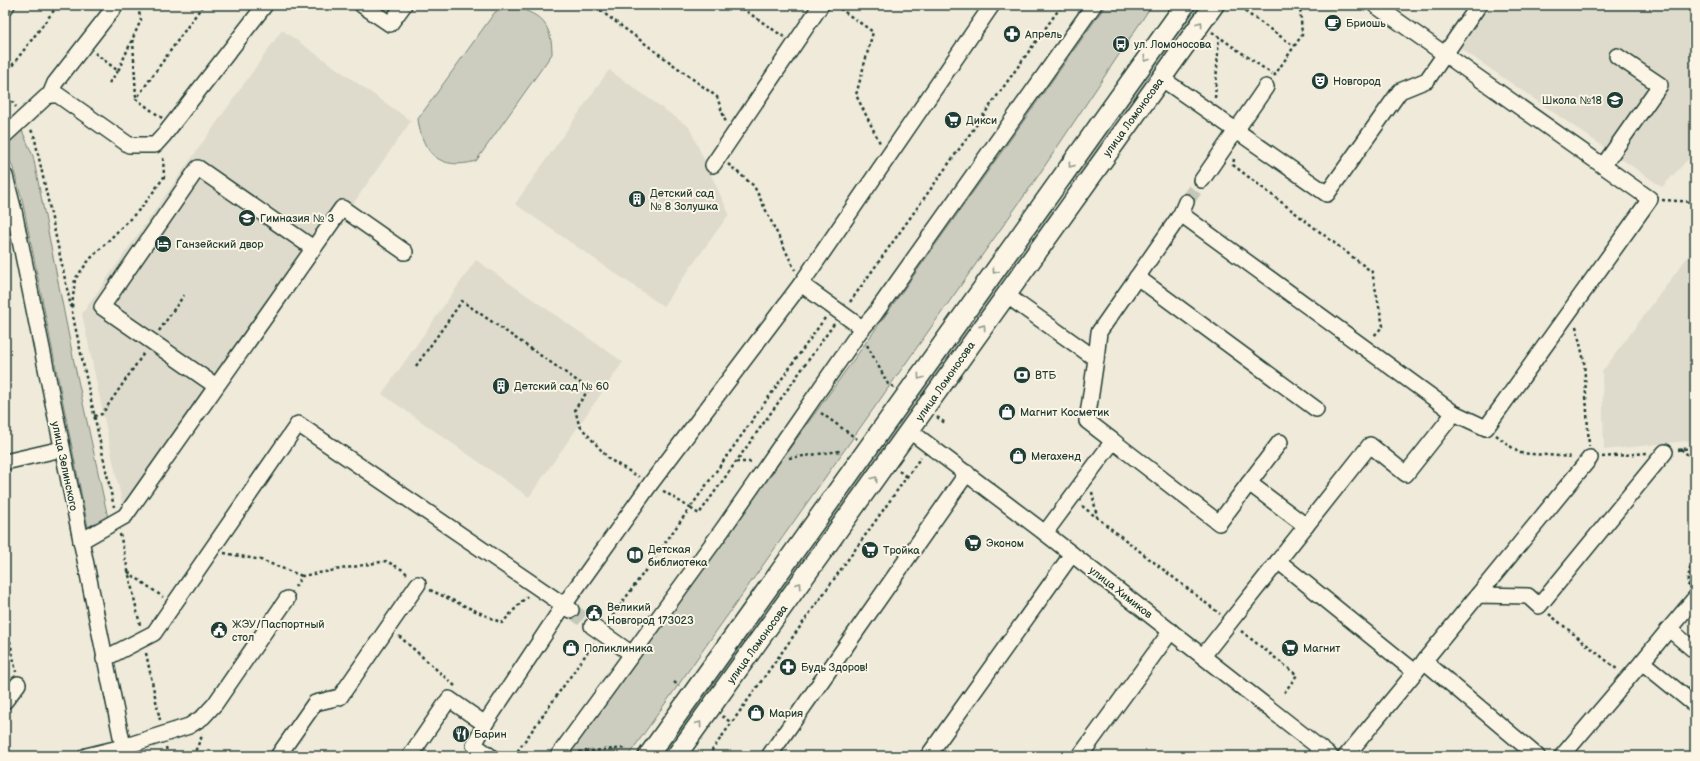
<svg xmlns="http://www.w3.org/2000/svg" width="1700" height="761" viewBox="0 0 1700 761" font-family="'Balsamiq Sans',sans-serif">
<rect width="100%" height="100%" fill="#efeada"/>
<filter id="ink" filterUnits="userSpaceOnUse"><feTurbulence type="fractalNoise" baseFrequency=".025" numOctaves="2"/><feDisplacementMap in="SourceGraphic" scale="8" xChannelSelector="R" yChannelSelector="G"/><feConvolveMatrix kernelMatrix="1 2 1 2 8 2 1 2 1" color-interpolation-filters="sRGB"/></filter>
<g filter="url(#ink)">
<g fill="#dedbcc">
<polygon points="1490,5 1695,5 1695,152 1662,187 1460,48"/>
<polygon points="282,30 411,121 127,526 82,314"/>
<polygon points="609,70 689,127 729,214 663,306 515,204"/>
<polygon points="1695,247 1695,440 1604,450 1602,372"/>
<polygon points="476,260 623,362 529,497 382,394"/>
</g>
<g fill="#cccdbf" stroke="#76857a">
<polygon points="1106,5 1152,5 1036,179 628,756 568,756 870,337"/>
<polygon points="1195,5 1205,5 1074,187 1068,183"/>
<path d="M516 8C542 14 552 26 552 54L476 161C441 171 422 154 418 119L495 12Z"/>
<polygon points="21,128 33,156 74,362 108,518 88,527 22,199 13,168 5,149 5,143"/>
<polygon points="1049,209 1055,213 667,756 657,756"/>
</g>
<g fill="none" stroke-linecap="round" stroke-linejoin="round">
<g stroke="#c5c7b9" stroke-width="15" stroke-dasharray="15 8" stroke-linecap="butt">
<polyline points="1186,202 1202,180"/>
<polyline points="571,610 592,626"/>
</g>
<defs>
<g id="minor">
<polyline points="362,5 390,24 404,5"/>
<polyline points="5,8 7,5"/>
<polyline points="1161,78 1327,194 1400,91 1427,80 1479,5"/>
<polyline points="50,95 55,83 116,5"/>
<polyline points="5,135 46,97 50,95 58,95 129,145 155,145 164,135 265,5"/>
<polyline points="713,165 821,5"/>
<polyline points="1603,166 1660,85 1617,56"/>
<polyline points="5,176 14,211 125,756"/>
<polyline points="1202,180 1266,87"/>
<polyline points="1181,214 1454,413 1486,428 1650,199 1375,5"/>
<polyline points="1137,277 1316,409"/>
<polyline points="801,284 862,328"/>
<polyline points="1006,295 1096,359 1087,421 1113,441"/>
<polyline points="1096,359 1099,332 1181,214 1186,202"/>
<polyline points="216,386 102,307 198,168 313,248"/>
<polyline points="910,431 1045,533 1330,756"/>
<polyline points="5,462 62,449"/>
<polyline points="1249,483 1280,442"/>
<polyline points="1045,533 1113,441 1219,523 1249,483 1306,526"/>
<polyline points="81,541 125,516 342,208 405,252"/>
<polyline points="1278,561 1415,672"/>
<polyline points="1478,595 1590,458"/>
<polyline points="592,626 632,654"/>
<polyline points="1669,629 1695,598"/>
<polyline points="1695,651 1669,629 1642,662 1695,705"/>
<polyline points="1203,656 1370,445 1406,474 1454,413"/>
<polyline points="104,659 154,633 298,424 571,610"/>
<polyline points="5,701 18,684"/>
<polyline points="86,756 123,747 189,726 203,717 215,704 287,599"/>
<polyline points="278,756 315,703 340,697 418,584"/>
<polyline points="410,756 449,699 485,724"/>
<polyline points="490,756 474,745 485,724 564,605 651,483 801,284 992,5"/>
<polyline points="558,756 723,529 860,331 874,315 1094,5"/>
<polyline points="769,756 967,473"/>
<polyline points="928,756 1072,554"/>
<polyline points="1080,756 1171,631"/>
<polyline points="1346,756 1421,665"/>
<polyline points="1537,756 1424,661 1478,595 1528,596 1539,606 1665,452"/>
<polyline points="1562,756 1642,662"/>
</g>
<g id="major">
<polyline points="648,756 1185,5"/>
<polyline points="676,756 1214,5"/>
</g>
</defs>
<use href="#minor" stroke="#1f3d34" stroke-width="18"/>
<use href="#major" stroke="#1f3d34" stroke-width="22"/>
<g stroke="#1f3d34" stroke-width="2.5" stroke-dasharray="3 3" stroke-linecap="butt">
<polyline points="604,5 601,11 717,97 726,123"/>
<polyline points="737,5 784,37"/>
<polyline points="835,5 873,32 856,95 881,145"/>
<polyline points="1240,8 1294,46"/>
<polyline points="1212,32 1272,74"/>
<polyline points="133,40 136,98"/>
<polyline points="95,53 118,71 141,20 137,5"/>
<polyline points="5,75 58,5"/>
<polyline points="1274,76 1302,35 1300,5"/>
<polyline points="109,83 118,71"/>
<polyline points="5,91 16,107"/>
<polyline points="1215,98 1219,37"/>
<polyline points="162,118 136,99 203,5"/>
<polyline points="31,130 34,135 114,507"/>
<polyline points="1234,159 1233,165 1372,272 1383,326 1373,337"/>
<polyline points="728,164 754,186 795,270"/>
<polyline points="1662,200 1695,202"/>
<polyline points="850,302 1062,5"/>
<polyline points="72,307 75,279 90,259 143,206 164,177 163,156"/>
<polyline points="825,318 690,508 699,514 834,324"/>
<polyline points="1576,326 1584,361 1589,446"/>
<polyline points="159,331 184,295"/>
<polyline points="867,345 888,384 894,387"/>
<polyline points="416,366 462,301 589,389 575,409 579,425 609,459 639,477"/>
<polyline points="821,413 857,439"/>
<polyline points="94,416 102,414 144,353"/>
<polyline points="937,417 945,423"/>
<polyline points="1496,435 1519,453 1573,457"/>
<polyline points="1681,449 1695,461"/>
<polyline points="1678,450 1695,447"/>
<polyline points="1602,457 1647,453"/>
<polyline points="789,458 840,451"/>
<polyline points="736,462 752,462"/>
<polyline points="899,471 907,477"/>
<polyline points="1092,492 1097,517"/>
<polyline points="1082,506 1220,614"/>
<polyline points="120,534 140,625"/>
<polyline points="224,553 261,560 302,576"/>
<polyline points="128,572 163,597"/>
<polyline points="1690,586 1687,584 1695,544"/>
<polyline points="295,587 302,576 386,561 403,570 408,575"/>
<polyline points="430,590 502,623 527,596"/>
<polyline points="1549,614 1618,670"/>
<polyline points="609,621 690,508 662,490"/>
<polyline points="5,624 7,626 16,672"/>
<polyline points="1241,631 1297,675 1284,693"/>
<polyline points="399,636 455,686"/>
<polyline points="146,653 160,720"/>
<polyline points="674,682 679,686"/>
<polyline points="722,716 732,723"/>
<polyline points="166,747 168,756"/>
<polyline points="579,752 627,748"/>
<polyline points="193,756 203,734"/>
<polyline points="514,756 594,643"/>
<polyline points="528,756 546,755"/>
<polyline points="708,756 921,457"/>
</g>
<use href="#minor" stroke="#fcf5e5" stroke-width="15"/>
<use href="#major" stroke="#fcf5e5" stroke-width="19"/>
</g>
<defs><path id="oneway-chevron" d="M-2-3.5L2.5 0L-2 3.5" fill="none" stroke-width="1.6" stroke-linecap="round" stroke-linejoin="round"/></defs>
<g stroke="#8e998c">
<use href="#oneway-chevron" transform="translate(1200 24) rotate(-54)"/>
<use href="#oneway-chevron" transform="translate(1146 59) rotate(126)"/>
<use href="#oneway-chevron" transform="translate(1071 165) rotate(126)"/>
<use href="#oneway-chevron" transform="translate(995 271) rotate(126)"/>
<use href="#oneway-chevron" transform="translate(983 327) rotate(-55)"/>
<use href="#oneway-chevron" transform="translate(920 377) rotate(126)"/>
<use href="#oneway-chevron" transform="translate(875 479) rotate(-54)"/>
<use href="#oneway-chevron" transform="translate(799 585) rotate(-54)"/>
<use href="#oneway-chevron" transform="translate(699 724) rotate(-54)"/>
</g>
</g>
<defs>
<symbol id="cafe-disc" viewBox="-11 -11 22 22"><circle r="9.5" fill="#1f3d34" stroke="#fcf5e5"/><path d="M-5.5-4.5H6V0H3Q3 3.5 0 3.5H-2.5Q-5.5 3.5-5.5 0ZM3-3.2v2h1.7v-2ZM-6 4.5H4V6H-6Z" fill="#fff"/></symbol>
<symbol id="pharmacy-disc" viewBox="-11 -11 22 22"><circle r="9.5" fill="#1f3d34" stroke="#fcf5e5"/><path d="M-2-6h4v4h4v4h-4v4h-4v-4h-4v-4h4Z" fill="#fff"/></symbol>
<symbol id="bus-disc" viewBox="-11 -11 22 22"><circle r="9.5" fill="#1f3d34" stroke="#fcf5e5"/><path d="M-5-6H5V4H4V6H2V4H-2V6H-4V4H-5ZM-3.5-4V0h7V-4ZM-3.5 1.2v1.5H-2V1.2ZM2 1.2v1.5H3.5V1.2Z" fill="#fff"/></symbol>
<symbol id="theatre-disc" viewBox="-11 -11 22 22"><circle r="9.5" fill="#1f3d34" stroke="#fcf5e5"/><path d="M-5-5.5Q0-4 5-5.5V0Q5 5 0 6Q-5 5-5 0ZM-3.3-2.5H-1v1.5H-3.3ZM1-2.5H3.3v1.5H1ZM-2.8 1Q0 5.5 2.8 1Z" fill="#fff"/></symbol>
<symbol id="school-disc" viewBox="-11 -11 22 22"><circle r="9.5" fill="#1f3d34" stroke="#fcf5e5"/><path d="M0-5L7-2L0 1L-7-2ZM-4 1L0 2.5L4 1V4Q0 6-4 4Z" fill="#fff"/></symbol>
<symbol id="supermarket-disc" viewBox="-11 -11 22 22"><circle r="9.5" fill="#1f3d34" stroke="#fcf5e5"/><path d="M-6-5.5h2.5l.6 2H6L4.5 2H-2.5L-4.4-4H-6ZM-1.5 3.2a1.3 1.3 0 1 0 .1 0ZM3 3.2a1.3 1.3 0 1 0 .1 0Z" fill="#fff"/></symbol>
<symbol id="building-disc" viewBox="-11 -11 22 22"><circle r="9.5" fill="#1f3d34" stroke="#fcf5e5"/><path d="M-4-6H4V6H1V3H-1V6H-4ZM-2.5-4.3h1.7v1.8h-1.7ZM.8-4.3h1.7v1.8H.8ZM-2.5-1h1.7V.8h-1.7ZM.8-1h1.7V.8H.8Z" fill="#fff"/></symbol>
<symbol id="hotel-disc" viewBox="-11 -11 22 22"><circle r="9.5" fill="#1f3d34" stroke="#fcf5e5"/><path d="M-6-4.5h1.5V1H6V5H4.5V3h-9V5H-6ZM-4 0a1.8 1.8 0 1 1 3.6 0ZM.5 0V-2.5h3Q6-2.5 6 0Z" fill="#fff"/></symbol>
<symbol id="bank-disc" viewBox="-11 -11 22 22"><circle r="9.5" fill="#1f3d34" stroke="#fcf5e5"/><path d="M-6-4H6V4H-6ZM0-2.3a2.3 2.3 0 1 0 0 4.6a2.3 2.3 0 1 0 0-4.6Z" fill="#fff"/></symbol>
<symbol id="shop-disc" viewBox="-11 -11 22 22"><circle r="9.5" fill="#1f3d34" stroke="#fcf5e5"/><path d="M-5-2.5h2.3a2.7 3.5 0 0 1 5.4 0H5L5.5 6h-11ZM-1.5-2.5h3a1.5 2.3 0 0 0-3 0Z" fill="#fff"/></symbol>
<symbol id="library-disc" viewBox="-11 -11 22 22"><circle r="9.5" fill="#1f3d34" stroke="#fcf5e5"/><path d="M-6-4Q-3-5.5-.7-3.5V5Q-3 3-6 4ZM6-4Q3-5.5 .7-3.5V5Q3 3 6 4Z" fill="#fff"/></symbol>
<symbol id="civic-disc" viewBox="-11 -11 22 22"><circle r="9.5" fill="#1f3d34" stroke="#fcf5e5"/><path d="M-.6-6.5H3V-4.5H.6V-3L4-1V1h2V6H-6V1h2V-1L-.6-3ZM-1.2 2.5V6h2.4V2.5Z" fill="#fff"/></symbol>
<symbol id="restaurant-disc" viewBox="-11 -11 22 22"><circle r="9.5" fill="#1f3d34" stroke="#fcf5e5"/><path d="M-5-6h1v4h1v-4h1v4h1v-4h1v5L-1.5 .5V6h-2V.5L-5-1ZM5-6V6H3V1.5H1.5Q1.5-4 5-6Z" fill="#fff"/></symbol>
</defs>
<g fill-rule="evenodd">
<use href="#cafe-disc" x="1323" y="13" width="20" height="20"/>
<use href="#pharmacy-disc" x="1002" y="24" width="20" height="20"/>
<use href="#bus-disc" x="1111" y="34" width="20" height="20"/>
<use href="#theatre-disc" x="1310" y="71" width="20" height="20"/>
<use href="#school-disc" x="1605" y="90" width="20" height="20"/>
<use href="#supermarket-disc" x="943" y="110" width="20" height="20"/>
<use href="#building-disc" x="627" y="189" width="20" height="20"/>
<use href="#school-disc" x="237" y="208" width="20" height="20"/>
<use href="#hotel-disc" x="153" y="234" width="20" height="20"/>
<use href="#bank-disc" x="1012" y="365" width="20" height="20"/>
<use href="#building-disc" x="491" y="376" width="20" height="20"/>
<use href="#shop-disc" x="997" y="402" width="20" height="20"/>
<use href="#shop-disc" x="1008" y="446" width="20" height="20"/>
<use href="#supermarket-disc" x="963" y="533" width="20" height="20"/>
<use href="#supermarket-disc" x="860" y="540" width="20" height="20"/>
<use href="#library-disc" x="625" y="545" width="20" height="20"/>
<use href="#civic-disc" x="584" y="603" width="20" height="20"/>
<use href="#civic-disc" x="209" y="620" width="20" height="20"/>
<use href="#shop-disc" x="561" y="638" width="20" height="20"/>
<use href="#supermarket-disc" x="1280" y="638" width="20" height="20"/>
<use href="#pharmacy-disc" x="778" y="657" width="20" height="20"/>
<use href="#shop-disc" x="746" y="703" width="20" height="20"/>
<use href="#restaurant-disc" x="451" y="724" width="20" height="20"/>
</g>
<g text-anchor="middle" stroke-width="4" stroke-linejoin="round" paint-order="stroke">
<g font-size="11" fill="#1f3d34" stroke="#fcf5e5" text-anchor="start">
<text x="1346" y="27">Бриошь</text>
<text x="1025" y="38">Апрель</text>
<text x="1134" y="48">ул. Ломоносова</text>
<text x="1333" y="85">Новгород</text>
<text x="1602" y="104" text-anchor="end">Школа №18</text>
<text x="966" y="124">Дикси</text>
<text x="650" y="197">Детский сад<tspan x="650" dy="13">№ 8 Золушка</tspan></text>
<text x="260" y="222">Гимназия № 3</text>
<text x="176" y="248">Ганзейский двор</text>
<text x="1035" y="379">ВТБ</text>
<text x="514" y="390">Детский сад № 60</text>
<text x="1020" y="416">Магнит Косметик</text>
<text x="1031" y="460">Мегахенд</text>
<text x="986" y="547">Эконом</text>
<text x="648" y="553">Детская<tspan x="648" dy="13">библиотека</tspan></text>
<text x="883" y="554">Тройка</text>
<text x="607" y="611">Великий<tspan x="607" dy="13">Новгород 173023</tspan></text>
<text x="232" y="628">ЖЭУ/Паспортный<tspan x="232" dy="13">стол</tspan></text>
<text x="584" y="652">Поликлиника</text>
<text x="1303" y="652">Магнит</text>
<text x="801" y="671">Будь Здоров!</text>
<text x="769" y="717">Мария</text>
<text x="474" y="738">Барин</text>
</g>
<g font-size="11" fill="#1f3d34" stroke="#fcf5e5">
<text transform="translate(1133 117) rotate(-54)" y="4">улица Ломоносова</text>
<text transform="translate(945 381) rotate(-55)" y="4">улица Ломоносова</text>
<text transform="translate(65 466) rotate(78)" y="4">улица Зелинского</text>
<text transform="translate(1121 592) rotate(38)" y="4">улица Химиков</text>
<text transform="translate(757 644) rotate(-54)" y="4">улица Ломоносова</text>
</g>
</g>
<rect width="1700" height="761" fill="none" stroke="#fcf5e5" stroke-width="20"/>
<rect x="10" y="10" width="1680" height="741" fill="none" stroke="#1f3d34" stroke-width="1.5" filter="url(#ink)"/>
</svg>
